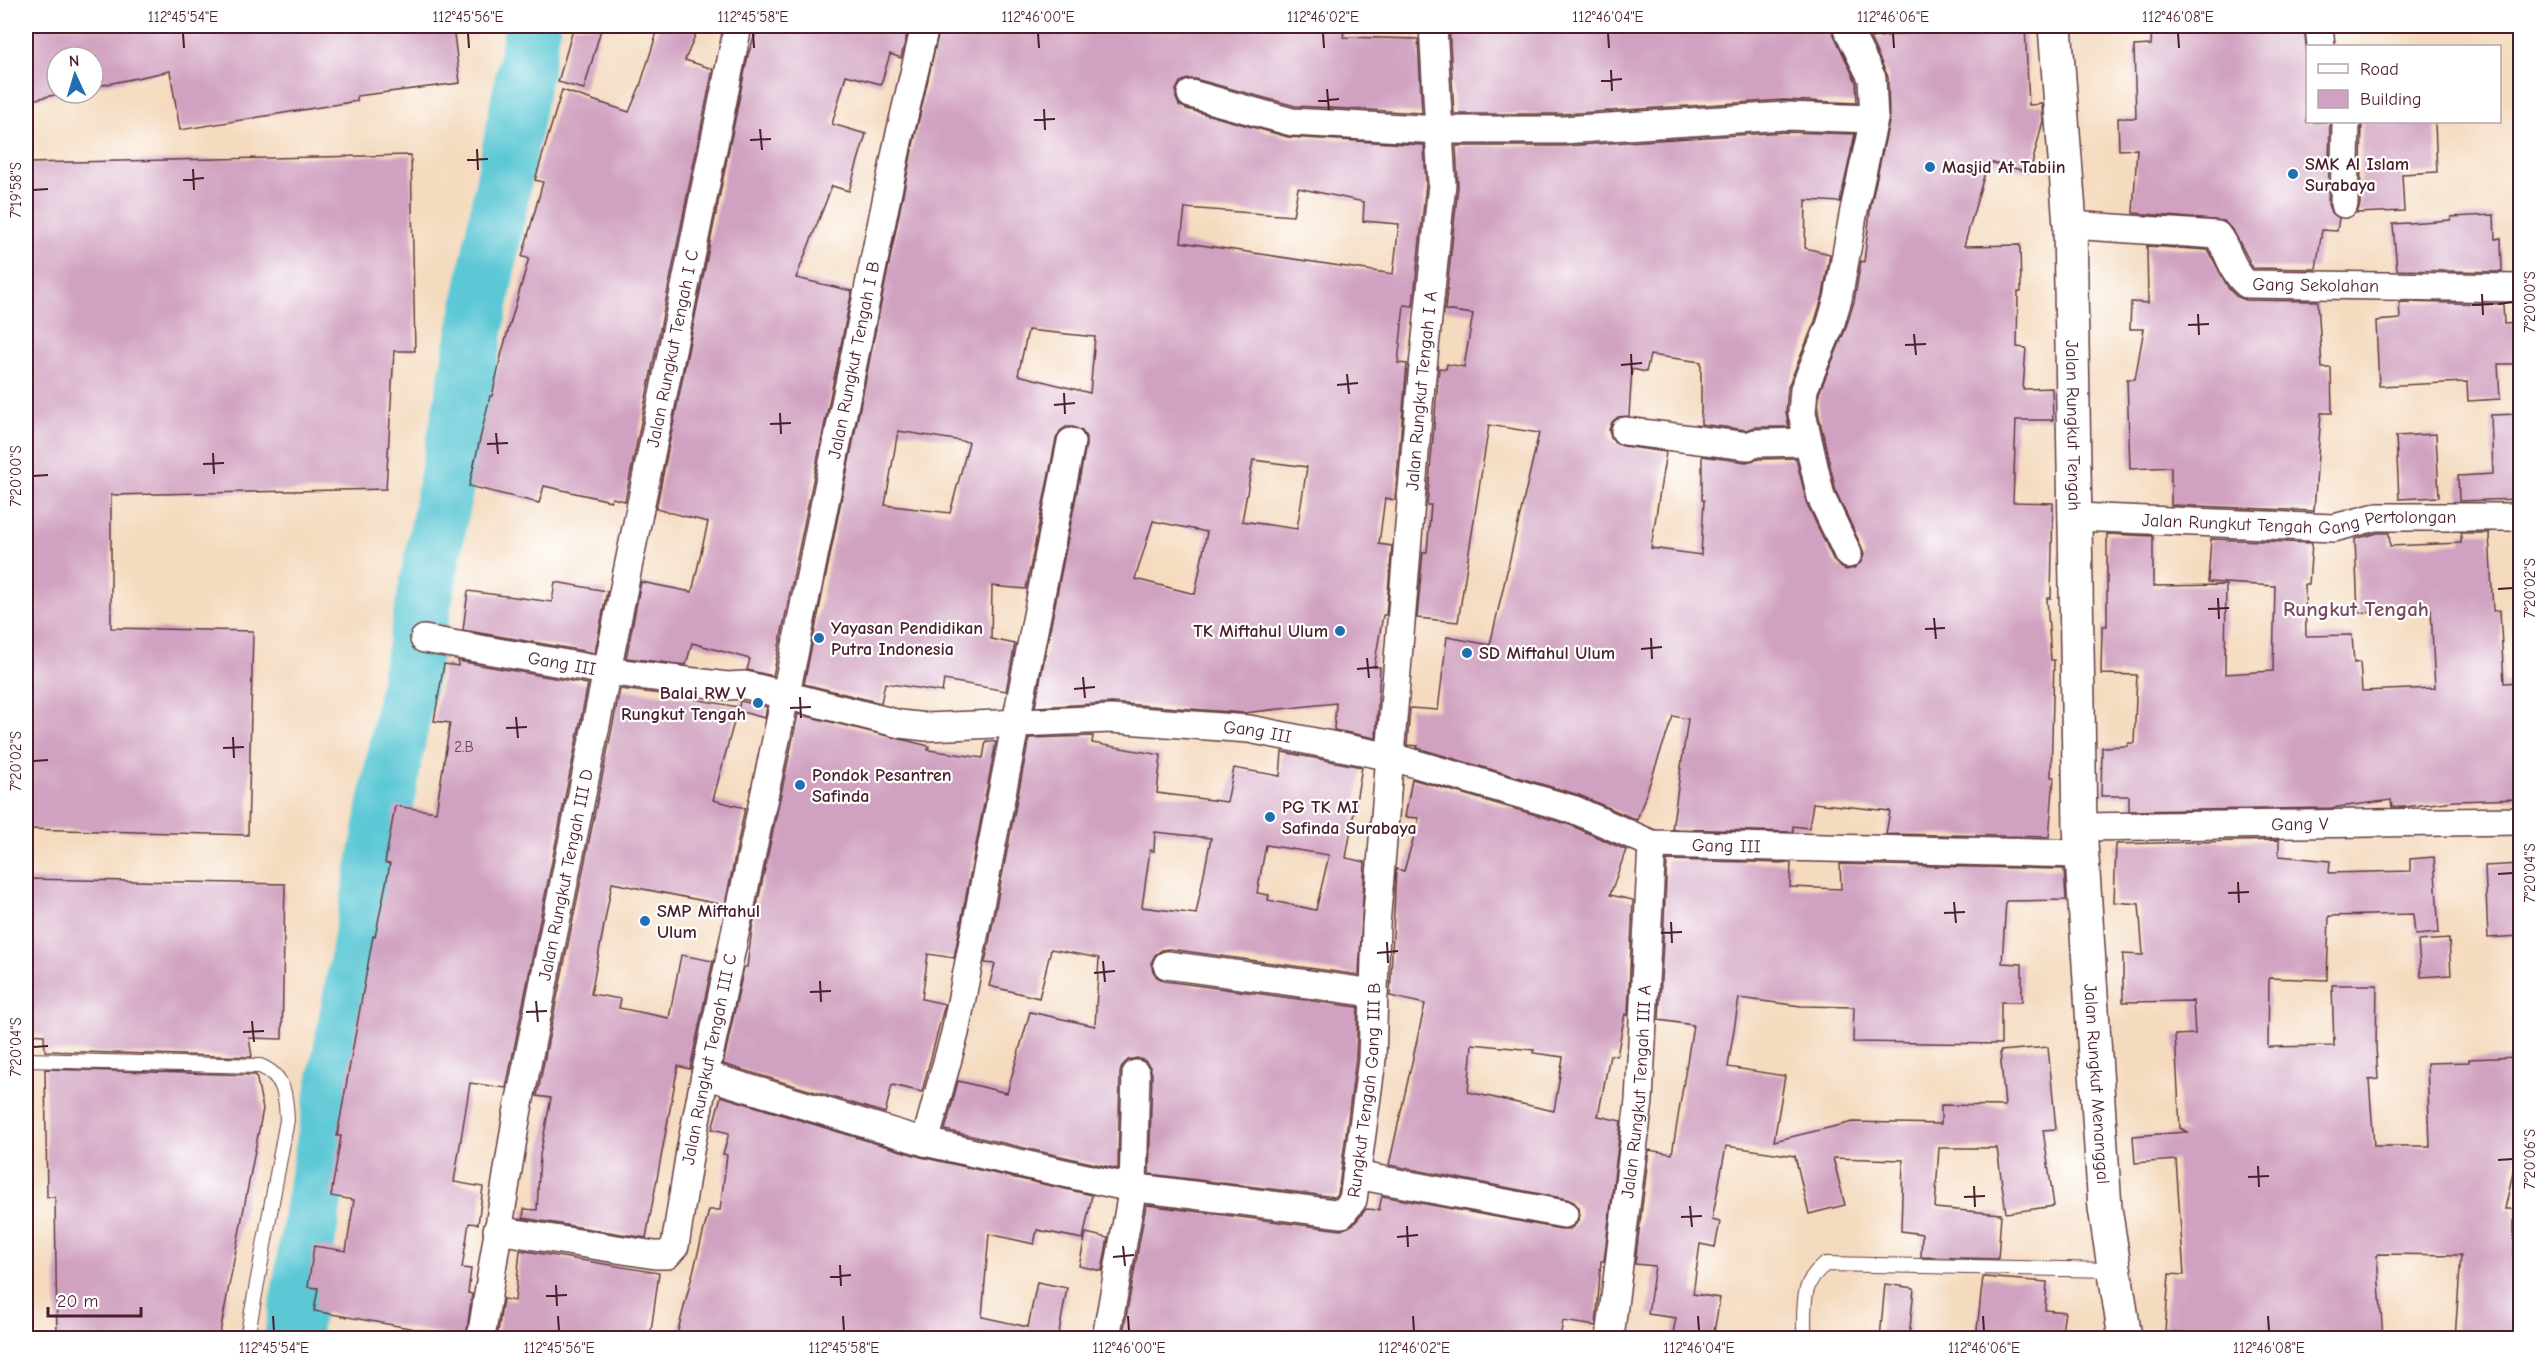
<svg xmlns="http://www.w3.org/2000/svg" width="2546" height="1364" viewBox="0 0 2546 1364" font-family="'Comic Neue',sans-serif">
<rect width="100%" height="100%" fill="#fff"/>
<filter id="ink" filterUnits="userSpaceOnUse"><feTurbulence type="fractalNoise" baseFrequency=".0167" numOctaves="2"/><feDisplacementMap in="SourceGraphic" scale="12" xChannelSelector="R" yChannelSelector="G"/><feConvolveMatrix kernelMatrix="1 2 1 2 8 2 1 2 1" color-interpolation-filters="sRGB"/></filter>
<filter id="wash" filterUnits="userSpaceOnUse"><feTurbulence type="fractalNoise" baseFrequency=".008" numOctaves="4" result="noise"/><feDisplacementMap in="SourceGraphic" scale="24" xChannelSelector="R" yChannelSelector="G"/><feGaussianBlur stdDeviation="1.35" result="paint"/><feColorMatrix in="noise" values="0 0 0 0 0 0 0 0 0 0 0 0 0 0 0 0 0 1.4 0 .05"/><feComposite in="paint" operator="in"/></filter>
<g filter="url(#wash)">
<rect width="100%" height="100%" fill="#f4dabe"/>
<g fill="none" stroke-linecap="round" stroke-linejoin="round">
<polyline stroke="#5dc8d5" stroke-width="56" points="292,1338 317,1182 393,766 533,26"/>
</g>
<g id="blocks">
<g fill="#d0a1c0" fill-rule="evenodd">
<polygon points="26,26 453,26 460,83 357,96 357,101 180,130 170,71 93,87 93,57 57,57 57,93 64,93 26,101"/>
<polygon points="574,26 602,26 584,89 558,82"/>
<polygon points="659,26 699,26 685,60 713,69 625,501 612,498 611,501 544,486 539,503 469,486 490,396 492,396 502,352 529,258 522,257 543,182 535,180 562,90 629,112 640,86"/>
<polygon points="773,26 909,26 901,58 890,54 881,84 846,75 832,124 866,134 849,191 832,186 796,278 852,291 773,676 747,670 750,659 692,643 686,665 626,658 641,582 692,592 708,522 656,509 748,55 757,29 771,33"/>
<path d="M940 26H1345L1343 37 1418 39 1422 113 1295 106 1195 79H1188L1180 82 1176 90V98L1179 105 1187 109 1288 137 1424 145 1426 184 1413 306 1404 305 1398 363 1407 364 1395 500 1385 498 1379 544 1392 546 1386 615H1383L1374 667H1380L1376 738 1334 730 1336 703 1243 713 1112 703 1035 707 1086 445V437L1082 431 1073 427H1066L1060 431 1056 439 1026 589 992 586 991 639 1015 644 1006 691 944 680 942 692 885 683 881 703 804 684 913 145ZM1298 188 1364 202 1363 221 1399 224 1393 274 1181 242 1185 208 1293 216ZM1028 330 1095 337 1090 393 1018 375ZM898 431 969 442 950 513 885 505ZM1253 460 1307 467 1297 529 1242 521ZM1153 521 1207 532 1195 594 1135 579Z"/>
<polygon points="1449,26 1830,26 1856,82 1857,103 1784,100 1562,114 1454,114"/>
<polygon points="1965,26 2025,26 2029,105 2042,104 2043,121 2030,172 1988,162 1964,246 2020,245 2021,292 2018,292 2017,347 2026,348 2023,389 2052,388 2053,420 2016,420 2013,502 2053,503 2051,598 2047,598 2051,660 2054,660 2051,777 2054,777 2049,837 1886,834 1890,811 1813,803 1809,828 1793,826 1793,832 1672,829 1688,719 1673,716 1637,820 1579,795 1417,748 1418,746 1407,745 1410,708 1438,710 1447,637 1490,645 1539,433 1489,425 1458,622 1417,618 1423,552 1427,552 1431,505 1427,505 1439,368 1446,369 1447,364 1464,367 1473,314 1445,310 1458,186 1456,146 1563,146 1785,132 1855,134 1840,202 1806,200 1805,248 1830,254 1823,295 1815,321 1788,387 1786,412 1789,427 1756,427 1746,430 1701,424 1701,362 1650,355 1646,372 1632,369 1629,416 1618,417 1612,422 1609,430 1611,438 1615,443 1623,446 1666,452 1651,548 1701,555 1704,500 1702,500 1702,456 1746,462 1759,459 1796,458 1807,504 1834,561 1840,567 1846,570 1854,568 1861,562 1864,555 1862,548 1836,492 1818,412 1819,393 1845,330 1854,302 1861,261 1864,262 1871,204 1889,122 1888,77 1870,38"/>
<polygon points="2152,26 2304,26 2307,54 2307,122 2330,122 2328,204 2331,212 2339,218 2337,231 2322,230 2316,269 2253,268 2234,232 2224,221 2133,213 2137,149 2119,150 2118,118 2136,118 2134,46 2151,45"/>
<polygon points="2362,122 2435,122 2437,172 2402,174 2404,211 2357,213 2360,204"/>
<polygon points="411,155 415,351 394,351 386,489 111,495 111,628 253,631 248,835 26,829 26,163"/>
<polygon points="2494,215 2495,239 2501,238 2502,272 2397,270 2393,224 2451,220 2451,217"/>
<polygon points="2147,246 2208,250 2229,289 2236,296 2246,300 2318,301 2322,368 2331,368 2332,413 2321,413 2314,511 2171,505 2171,467 2130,469 2127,379 2135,379 2144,329 2130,329 2131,302 2148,303"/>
<polygon points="2399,302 2503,304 2504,324 2520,323 2520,364 2498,364 2500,399 2468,401 2467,382 2379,386 2376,321 2400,319"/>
<polygon points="2520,414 2520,499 2459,501 2458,476 2493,474 2491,415"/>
<polygon points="2436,434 2439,497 2399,499 2396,436"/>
<polygon points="2378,533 2389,533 2390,546 2461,543 2461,533 2489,533 2493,611 2500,610 2504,683 2520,682 2520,799 2455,801 2404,807 2392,807 2391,800 2331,808 2129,811 2129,796 2101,796 2102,747 2128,746 2128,743 2134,743 2137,675 2101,674 2102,626 2107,626 2107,534 2153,536 2153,586 2226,585 2225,674 2273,671 2275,586 2208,582 2211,539 2312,543 2309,584 2305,584 2306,636 2352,635 2354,663 2360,662 2362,691 2435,688 2431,609 2358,613 2355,539"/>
<polygon points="555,582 607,591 595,653 463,630 468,591 552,602"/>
<polygon points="458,661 588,684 506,1088 470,1083 454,1182 483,1187 478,1224 469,1223 462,1268 471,1269 468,1293 472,1294 466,1338 314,1311 318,1288 308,1287 314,1246 346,1251 354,1200 331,1196 341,1136 337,1136 373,936 375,937 390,864 385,863 395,806 436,812 450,723 434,721 444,664 458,666"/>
<polygon points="620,689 678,696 738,707 713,800 745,808 725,905 612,883 591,994 621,999 619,1008 669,1018 681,955 713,961 690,1069 678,1066 646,1238 523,1218 524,1209 537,1210 540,1155 551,1098 537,1096"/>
<polygon points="740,701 767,707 765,718 738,711"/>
<polygon points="798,714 929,746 928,750 983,758 986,741 996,742 954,958 928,954 922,999 945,1004 922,1092 892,1085 885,1113 723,1064 744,967 747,967 752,929"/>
<path d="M1093 736 1092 743 1161 755 1157 793 1227 802 1234 768 1280 776 1282 752 1362 767 1346 858 1365 862 1359 975 1169 949 1162 950 1155 955 1151 963 1153 971 1157 977 1165 981 1358 1007 1356 1059 1338 1194 1335 1197 1149 1174 1152 1074 1150 1067 1145 1061 1137 1058 1128 1060 1122 1066 1120 1073 1118 1169 945 1130 958 1081 1007 1093 1030 1012 1095 1026 1099 958 1051 949 1039 998 989 986 995 964 985 963 1029 738ZM1155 832 1211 838 1196 914 1142 907 1150 850 1154 851ZM1266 845 1329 855 1316 910 1268 900 1269 895 1257 893Z"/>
<path d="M1412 779 1570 825 1626 850 1610 895 1633 900 1628 1015 1625 1014 1617 1056 1610 1055 1598 1116 1621 1121 1604 1261H1601L1596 1326 1563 1321 1560 1338H1475L1450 1334V1338H1358L1303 1331 1302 1338H1200L1162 1334 1161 1338H1153L1123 1334 1146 1205 1341 1230 1354 1224 1366 1209 1379 1210 1382 1196 1561 1229H1570L1576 1224 1580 1216 1579 1208 1574 1202 1567 1199 1389 1165 1425 1004 1390 996 1396 869 1404 871 1419 818 1405 817ZM1472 1044 1534 1050 1533 1053 1563 1057 1554 1111 1468 1092Z"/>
<polygon points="2279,840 2279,856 2330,861 2329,873 2410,871 2410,859 2434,857 2439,933 2415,935 2413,914 2329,916 2327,980 2269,978 2268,1047 2334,1046 2332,985 2377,985 2376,1046 2378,1079 2369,1080 2374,1146 2430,1146 2427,1063 2469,1062 2469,1059 2520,1057 2520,1139 2505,1209 2514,1209 2514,1271 2520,1272 2520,1338 2455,1338 2461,1255 2379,1254 2377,1256 2383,1338 2194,1338 2194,1334 2165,1332 2169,1274 2184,1275 2176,1160 2135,1163 2133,1136 2187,1132 2180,1128 2175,1035 2195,1034 2193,1001 2123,1002 2123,954 2143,955 2139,904 2114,902 2116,844"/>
<polygon points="1667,860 1791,863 1790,887 1841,889 1840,864 2064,869 2066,900 2006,901 2002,963 2022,964 2022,1002 2001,1002 2001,1044 1853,1042 1854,1007 1801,1006 1739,998 1728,1067 1785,1076 1774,1141 1853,1122 1941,1124 1941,1105 2005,1106 2000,1051 2048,1047 2056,1129 2043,1130 2054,1206 2006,1213 1997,1148 1939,1148 1935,1208 2001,1214 1998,1259 1921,1257 1922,1234 1901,1231 1903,1160 1833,1158 1845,1205 1809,1214 1795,1156 1726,1146 1712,1220 1720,1222 1715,1247 1700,1244 1693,1294 1720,1298 1713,1338 1672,1338 1676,1318 1648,1314 1655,1266 1635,1264 1649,1150 1672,1154 1693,1025 1659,1020"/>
<polygon points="2520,864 2520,936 2488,938 2485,866"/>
<polygon points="26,879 285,884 282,1039 249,1038 252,1057 45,1051 44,1035 26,1034"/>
<polygon points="2449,939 2451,975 2421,977 2418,941"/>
<polygon points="45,1069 256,1075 263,1109 219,1338 57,1338 55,1197 47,1197"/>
<polygon points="721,1096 921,1157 1092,1195 1083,1239 1037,1230 1034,1244 989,1234 982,1317 1028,1327 1037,1282 1067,1288 1058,1338 676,1338 709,1210 720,1210 727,1155 723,1154 729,1133 712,1129"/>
<polygon points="1086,1233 1108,1238 1102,1271 1079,1266"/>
<polygon points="520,1250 659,1273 650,1338 497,1338 503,1299 515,1301"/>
<polygon points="1983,1277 2047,1282 2045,1310 2065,1312 2061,1338 1976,1338"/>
<polygon points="1885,1284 1914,1288 1909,1338 1880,1338"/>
</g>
</g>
</g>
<g filter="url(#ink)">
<use href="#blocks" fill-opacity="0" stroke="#643b41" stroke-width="1.5"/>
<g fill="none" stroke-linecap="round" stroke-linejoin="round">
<defs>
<g id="service">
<path d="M26 1060 260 1066C285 1076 286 1096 287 1120L247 1338"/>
<path d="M1804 1338C1805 1310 1799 1281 1826 1264L2113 1270"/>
</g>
<g id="minor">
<polyline points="1846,26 1872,78 1874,119 1854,210 1838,299 1830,326 1804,389 1802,413 1821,497 1848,554"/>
<polyline points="2319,26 2321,46"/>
<polyline points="1191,94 1292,122 1440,130 1562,130 1785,116 1874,119"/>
<polyline points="2344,204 2346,122"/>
<path id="s1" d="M2070 225 2217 235C2229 250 2232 273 2247 284L2520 288"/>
<polyline points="1625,431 1748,446 1756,443 1807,442"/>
<path id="s2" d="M2076 517 2334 528 2376 517H2520"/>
<path id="s3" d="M424 639 606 671 727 686 745 685 900 724 927 727 1111 719 1249 729 1392 757 1575 810 1652 844 2082 854"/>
<path id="s4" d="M2080 827 2520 821"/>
<polyline points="1167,965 1374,993"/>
<path id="s5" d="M705 1075 925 1142 1122 1186 1342 1214 1353 1200 1372 1060 1376 925 1419 405 1442 184 1433 26"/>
<polyline points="925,1142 955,1033 1071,442"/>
<polyline points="1356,1175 1564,1214"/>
<path id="s6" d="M497 1230 655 1255H667L675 1246 690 1151 705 1075 794 655 898 142 925 26"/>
<path id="s7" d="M481 1338 517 1114 738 26"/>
<polyline points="1106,1338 1133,1187 1136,1074"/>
<path id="s8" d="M1610 1338 1639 1101 1652 844"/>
</g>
<g id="secondary">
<path id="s9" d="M2055 26 2070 225 2080 827 2105 1208 2125 1338"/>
</g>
</defs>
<use href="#service" stroke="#643b41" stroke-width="16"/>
<use href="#minor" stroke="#643b41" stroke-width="30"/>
<use href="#secondary" stroke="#643b41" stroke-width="36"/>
<use href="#service" stroke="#fff" stroke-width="14"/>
<use href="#minor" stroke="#fff" stroke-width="27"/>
<use href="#secondary" stroke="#fff" stroke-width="33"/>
</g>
</g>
<path fill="none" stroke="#4a1f2b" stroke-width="2" d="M183 33 184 48M468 33 469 48M753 33 754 48M1038 33 1039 48M1323 33 1324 48M1608 33 1609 48M1893 33 1894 48M2178 33 2179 48M1611 70 1612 91M1601 81 1622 79M1327 89 1329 110M1318 101 1339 99M1044 109 1045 130M1034 120 1055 119M760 129 762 150M750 140 771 139M477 149 478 170M467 160 488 159M193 169 194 190M183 180 204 178M33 190 48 189M2482 294 2483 315M2498 304 2513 302M2472 305 2493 304M2198 314 2199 335M2188 325 2209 324M1914 334 1916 355M1905 345 1926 344M1631 354 1632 375M1621 365 1642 363M1347 374 1349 394M1337 385 1358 383M1064 393 1065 414M1054 405 1075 403M780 413 781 434M770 424 791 423M496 433 498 454M487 444 508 443M213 453 214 474M203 464 224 463M33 476 48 475M2498 589 2513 588M2218 598 2219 619M2208 609 2229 608M1934 618 1936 639M1925 629 1945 628M1651 638 1652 659M1641 649 1662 647M1367 658 1369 678M1357 669 1378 667M1083 677 1085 698M1074 689 1095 687M800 697 801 718M790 708 811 707M516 717 518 738M506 728 527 727M233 737 234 758M223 748 244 747M33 761 48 760M2498 874 2513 873M2238 882 2239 903M2228 893 2249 892M1954 902 1956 923M1944 913 1965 912M1671 922 1672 943M1661 933 1682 932M1387 942 1388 963M1377 953 1398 951M1103 961 1105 982M1094 973 1115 971M820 981 821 1002M810 992 831 991M536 1001 538 1022M526 1012 547 1011M252 1021 254 1042M243 1032 264 1031M33 1047 48 1046M2498 1160 2513 1159M2258 1166 2259 1187M2248 1177 2269 1176M1974 1186 1975 1207M1964 1197 1985 1196M1690 1206 1692 1227M1681 1217 1702 1216M1407 1226 1408 1247M1397 1237 1418 1235M1123 1246 1125 1266M1113 1257 1134 1255M840 1265 841 1286M830 1277 851 1275M556 1285 557 1306M546 1296 567 1295M273 1316 274 1331M558 1316 559 1331M843 1316 844 1331M1128 1316 1129 1331M1413 1316 1414 1331M1698 1316 1699 1331M1983 1316 1984 1331M2268 1316 2269 1331"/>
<g fill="#1f6fb2" stroke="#fff" stroke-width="2">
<circle cx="1930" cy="167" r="6"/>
<circle cx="2293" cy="174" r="6"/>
<circle cx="1340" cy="631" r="6"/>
<circle cx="819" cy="638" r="6"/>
<circle cx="1467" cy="653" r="6"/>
<circle cx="758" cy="703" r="6"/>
<circle cx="800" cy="785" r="6"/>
<circle cx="1270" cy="817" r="6"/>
<circle cx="645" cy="921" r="6"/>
</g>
<g text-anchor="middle" stroke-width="4.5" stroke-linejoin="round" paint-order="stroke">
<g font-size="15" fill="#6c4050">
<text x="464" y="752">2.B</text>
</g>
<g font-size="18" font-weight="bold" fill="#4a1f2b" stroke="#fff" text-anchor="start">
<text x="2305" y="170">SMK Al Islam<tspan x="2305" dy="21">Surabaya</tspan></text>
<text x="1942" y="173">Masjid At Tabiin</text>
<text x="831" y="634">Yayasan Pendidikan<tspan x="831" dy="21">Putra Indonesia</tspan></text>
<text x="1328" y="637" text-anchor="end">TK Miftahul Ulum</text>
<text x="1479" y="659">SD Miftahul Ulum</text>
<text x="746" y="699" text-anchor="end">Balai RW V<tspan x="746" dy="21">Rungkut Tengah</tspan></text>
<text x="812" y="781">Pondok Pesantren<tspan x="812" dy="21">Safinda</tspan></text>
<text x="1282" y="813">PG TK MI<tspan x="1282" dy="21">Safinda Surabaya</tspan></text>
<text x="657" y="917">SMP Miftahul<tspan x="657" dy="21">Ulum</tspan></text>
</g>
<g font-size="18" fill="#4a1f2b" stroke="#fff">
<text dy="6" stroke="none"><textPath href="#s1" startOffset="274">Gang Sekolahan</textPath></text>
<text dy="6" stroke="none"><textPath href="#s7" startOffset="1008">Jalan Rungkut Tengah I C</textPath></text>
<text dy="6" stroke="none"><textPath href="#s6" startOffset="1088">Jalan Rungkut Tengah I B</textPath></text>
<text dy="6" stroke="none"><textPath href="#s5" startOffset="1484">Jalan Rungkut Tengah I A</textPath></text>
<text dy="6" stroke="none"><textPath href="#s9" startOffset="400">Jalan Rungkut Tengah</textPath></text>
<text dy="6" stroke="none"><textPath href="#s2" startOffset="224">Jalan Rungkut Tengah Gang Pertolongan</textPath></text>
<text dy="6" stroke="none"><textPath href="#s3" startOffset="140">Gang III</textPath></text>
<text dy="6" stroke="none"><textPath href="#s3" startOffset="843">Gang III</textPath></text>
<text dy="6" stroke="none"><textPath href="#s4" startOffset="220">Gang V</textPath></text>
<text dy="6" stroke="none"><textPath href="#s3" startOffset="1329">Gang III</textPath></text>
<text dy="6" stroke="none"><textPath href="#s7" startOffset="471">Jalan Rungkut Tengah III D</textPath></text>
<text dy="6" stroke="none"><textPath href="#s6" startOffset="374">Jalan Rungkut Tengah III C</textPath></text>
<text dy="6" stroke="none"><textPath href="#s9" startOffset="1059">Jalan Rungkut Menanggal</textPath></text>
<text dy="6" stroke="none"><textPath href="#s5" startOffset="782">Rungkut Tengah Gang III B</textPath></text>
<text dy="6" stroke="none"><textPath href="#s8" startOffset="248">Jalan Rungkut Tengah III A</textPath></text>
</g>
<g font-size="21" font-weight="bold" fill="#794c5f" stroke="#fff">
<text x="2356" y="616">Rungkut Tengah</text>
</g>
</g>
<rect width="2546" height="1364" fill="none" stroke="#fff" stroke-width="66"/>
<rect x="2306" y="45" width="195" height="78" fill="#ffffff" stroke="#b7a5aa" stroke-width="1.5"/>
<rect x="2318" y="64" width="30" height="9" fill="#ffffff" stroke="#b7a5aa" stroke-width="1.5"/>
<text x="2360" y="75" font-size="18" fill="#4a1f2b">Road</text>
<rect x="2318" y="90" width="30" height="18" fill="#d0a1c0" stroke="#b7a5aa" stroke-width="1.5"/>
<text x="2360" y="105" font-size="18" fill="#4a1f2b">Building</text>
<g transform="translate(75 75) rotate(356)"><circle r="28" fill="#ffffff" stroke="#b7a5aa" stroke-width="1.5"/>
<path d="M0-4.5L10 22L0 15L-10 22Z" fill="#1f6fb2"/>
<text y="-9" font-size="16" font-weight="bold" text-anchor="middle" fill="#4a1f2b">N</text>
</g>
<path d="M48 1307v9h93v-9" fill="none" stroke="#4a1f2b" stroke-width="3"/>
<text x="57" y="1307" font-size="18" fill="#4a1f2b" stroke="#ffffff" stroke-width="4.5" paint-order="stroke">20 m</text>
<rect x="33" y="33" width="2480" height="1298" fill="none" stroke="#4a1f2b" stroke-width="2"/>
<g font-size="15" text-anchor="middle" fill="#4a1f2b">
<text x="183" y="22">112°45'54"E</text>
<text x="468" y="22">112°45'56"E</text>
<text x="753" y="22">112°45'58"E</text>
<text x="1038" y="22">112°46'00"E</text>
<text x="1323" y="22">112°46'02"E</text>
<text x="1608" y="22">112°46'04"E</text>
<text x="1893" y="22">112°46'06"E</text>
<text x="2178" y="22">112°46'08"E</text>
<text transform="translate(16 190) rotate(-90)" y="5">7°19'58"S</text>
<text transform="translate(2530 302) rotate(-90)" y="5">7°20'00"S</text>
<text transform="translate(16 476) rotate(-90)" y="5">7°20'00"S</text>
<text transform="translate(2530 588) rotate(-90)" y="5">7°20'02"S</text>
<text transform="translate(16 761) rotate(-90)" y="5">7°20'02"S</text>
<text transform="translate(2530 873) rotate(-90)" y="5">7°20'04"S</text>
<text transform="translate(16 1047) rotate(-90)" y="5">7°20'04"S</text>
<text transform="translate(2530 1159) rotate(-90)" y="5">7°20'06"S</text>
<text x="274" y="1353">112°45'54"E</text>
<text x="559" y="1353">112°45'56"E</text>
<text x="844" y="1353">112°45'58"E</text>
<text x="1129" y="1353">112°46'00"E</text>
<text x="1414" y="1353">112°46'02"E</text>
<text x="1699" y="1353">112°46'04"E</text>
<text x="1984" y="1353">112°46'06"E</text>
<text x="2269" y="1353">112°46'08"E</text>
</g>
</svg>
